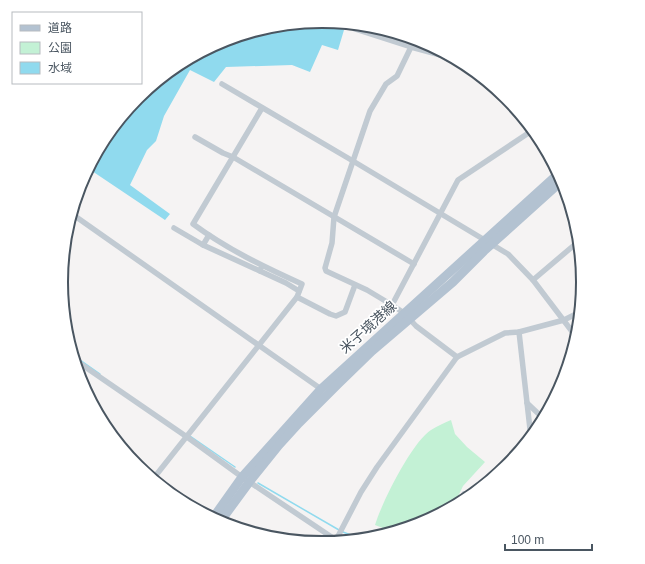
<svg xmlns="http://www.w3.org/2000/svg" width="645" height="564" viewBox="0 0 645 564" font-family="Helvetica,'Noto Sans JP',sans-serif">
<rect width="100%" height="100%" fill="#f5f3f3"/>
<path fill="#c3f1d5" d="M451 420 455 434 467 447 485 462 463 486 453 507 422 523 393 532 375 525C382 502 412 442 431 430 437 426 444 423 451 420Z"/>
<polygon fill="#90daee" points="323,21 332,22 331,25 344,30 338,50 322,45 310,72 292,65 226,67 214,82 190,70 164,116 156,141 147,150 130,185 170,214 165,220 89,169 88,170 106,137 138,97 178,65 223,41 272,26"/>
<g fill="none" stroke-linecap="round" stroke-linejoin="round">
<g stroke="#90daee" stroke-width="1.5">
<polyline points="73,355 100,374"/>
<polyline points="190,436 235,467"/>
<polyline points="258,483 339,530"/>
<polyline points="343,532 361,539"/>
</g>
<g stroke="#c1cad2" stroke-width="5.5">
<polyline points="355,29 411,47 455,59"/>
<polyline points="222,84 353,161 508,254 533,280 577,338"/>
<polyline points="527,122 533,129"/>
<polyline points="536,133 544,145"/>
<polyline points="195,137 223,153 233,157 414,264"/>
<polyline points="72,214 321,389"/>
<polyline points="174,228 203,245"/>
<polyline points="209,235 203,245 260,271"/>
<polyline points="261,268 260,271 286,283 299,291"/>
<polyline points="533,280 579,241"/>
<polyline points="297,297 330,314 336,316 345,312 355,285"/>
<polyline points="392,305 367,290 326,271 325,268 332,243 334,217 370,111 386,84 397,76 411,47"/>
<polyline points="519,332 531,438"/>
<polyline points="457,357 416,326 404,313 392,305 458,180 533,130"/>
<polyline points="75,360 187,437 242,477 336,540"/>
<polyline points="527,403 544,419"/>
<path d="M153 479 297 297 302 284C264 267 227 249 193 224L262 108"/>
<polyline points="464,494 469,498"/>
<polyline points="337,537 344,541"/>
<polyline points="335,542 361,492 377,467 457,357 505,333 519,332 564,320 580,312"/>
</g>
<g stroke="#b3c2d1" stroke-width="9">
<polyline points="213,518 242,477 321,389 559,173"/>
<polyline points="220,522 250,481 279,445 299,423 338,384 372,351 453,282 484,251 563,180"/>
</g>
</g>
<g text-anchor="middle" stroke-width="3.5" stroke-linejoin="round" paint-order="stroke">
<g font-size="14" fill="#4a5661" stroke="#fff">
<text transform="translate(368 327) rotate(-42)" y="5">米子境港線</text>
</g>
</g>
<path d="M0 0H645V564H0ZM68 282a254 254 0 1 1 508 0a254 254 0 1 1-508 0Z" fill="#fff" fill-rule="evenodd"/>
<path fill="none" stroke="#4a5661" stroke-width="2" d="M68 282a254 254 0 1 1 508 0a254 254 0 1 1-508 0Z"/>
<rect x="12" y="12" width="130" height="72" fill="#ffffff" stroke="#b7bbc0"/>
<rect x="20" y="25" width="20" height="6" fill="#b3c2d1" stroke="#b7bbc0"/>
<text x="48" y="32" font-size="12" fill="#4a5661">道路</text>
<rect x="20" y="42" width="20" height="12" fill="#c3f1d5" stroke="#b7bbc0"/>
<text x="48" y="52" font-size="12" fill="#4a5661">公園</text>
<rect x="20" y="62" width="20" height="12" fill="#90daee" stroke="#b7bbc0"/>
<text x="48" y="72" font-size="12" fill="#4a5661">水域</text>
<path d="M505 544v6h87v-6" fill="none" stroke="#4a5661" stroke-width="2"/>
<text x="511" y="544" font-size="12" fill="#4a5661" stroke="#ffffff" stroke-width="3" paint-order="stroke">100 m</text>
</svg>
